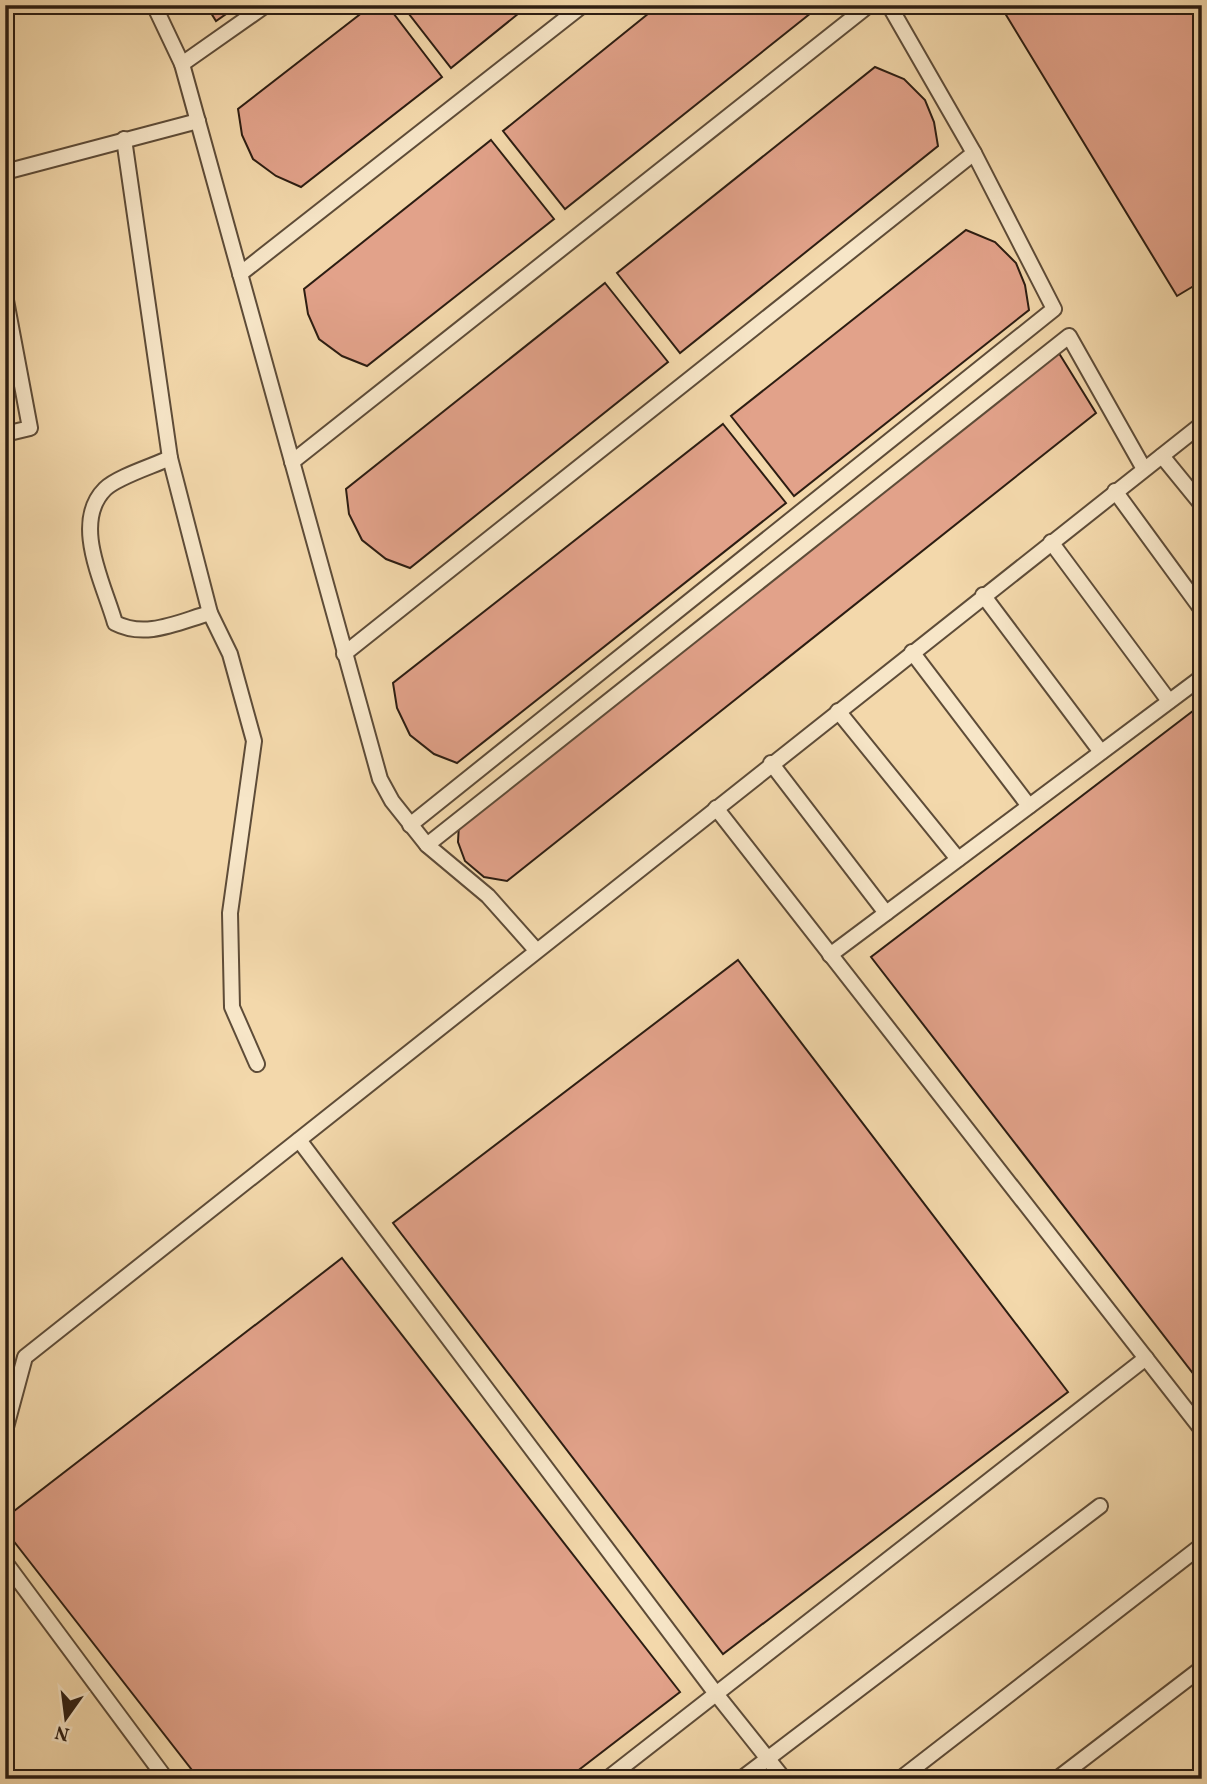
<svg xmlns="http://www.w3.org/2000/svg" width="1207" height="1784" viewBox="0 0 1207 1784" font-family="Vollkorn,serif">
<rect width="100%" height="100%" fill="#f3d8ab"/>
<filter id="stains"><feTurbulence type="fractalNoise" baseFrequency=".00286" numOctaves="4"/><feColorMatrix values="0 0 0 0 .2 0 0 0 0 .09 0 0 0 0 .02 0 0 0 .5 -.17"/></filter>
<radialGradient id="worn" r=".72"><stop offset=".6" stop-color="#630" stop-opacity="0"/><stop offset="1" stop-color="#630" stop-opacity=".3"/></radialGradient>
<g fill="#e2a28a" stroke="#2c1d12" stroke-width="2">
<polygon points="206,5 239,5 216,21"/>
<polygon points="372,5 387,5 442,77 301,187 276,176 253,159 242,135 238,109"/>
<polygon points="402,5 529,5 451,68"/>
<polygon points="659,5 821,5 565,209 503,131"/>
<polygon points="1000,5 1202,5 1202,281 1177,296"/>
<polygon points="875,67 904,79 925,100 934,122 938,146 680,353 617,273"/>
<polygon points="491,140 554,219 367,366 342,356 319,339 308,314 304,289"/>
<polygon points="966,230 995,242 1016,263 1025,285 1029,310 794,496 731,416"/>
<polygon points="605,283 668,362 410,568 386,559 362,540 349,514 346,489"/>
<polygon points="1057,350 1096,413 507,881 484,877 465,861 458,842 459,824"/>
<polygon points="723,424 786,503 457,763 434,754 410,735 397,708 393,683"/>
<polygon points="1202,704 1202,1385 871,957"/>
<polygon points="738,960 1068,1392 723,1654 393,1223"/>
<polygon points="342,1258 680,1692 567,1779 199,1779 5,1530 5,1518"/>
</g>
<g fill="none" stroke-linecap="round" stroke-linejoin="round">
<defs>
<g id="lane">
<polyline points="154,5 182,64 380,779 392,801 427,845 488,896 536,950"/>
<polyline points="182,64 266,5"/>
<polyline points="124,139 170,458 210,613 230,654 254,741 230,913 232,1007 257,1064"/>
<polyline points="5,172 198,121"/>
<polyline points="240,274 583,5"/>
<polyline points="5,295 30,428 5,434"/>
<polyline points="1162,456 1202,505"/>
<path d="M170 458C153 466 117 477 105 489 71 523 104 584 115 623 146 639 178 622 210 613"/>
<polyline points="292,462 869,5"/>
<polyline points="1115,491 1202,610"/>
<polyline points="1051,542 1169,701"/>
<polyline points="983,595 1101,752"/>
<polyline points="912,652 1029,806"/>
<polyline points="344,654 974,153"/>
<polyline points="838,711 958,859"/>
<polyline points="771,763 886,913"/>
<polyline points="716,808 1202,1430"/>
<polyline points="410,825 1054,309 974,153 889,5"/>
<polyline points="427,845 1069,336 1144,469"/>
<polyline points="830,955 1202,677"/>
<polyline points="299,1140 717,1695 784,1779"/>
<polyline points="5,1431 25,1357 1202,424"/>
<polyline points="5,1562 166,1779"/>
<polyline points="607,1779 1146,1358"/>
<polyline points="741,1779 1100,1506"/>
<polyline points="900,1779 1202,1545"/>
<polyline points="1057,1779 1202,1668"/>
</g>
</defs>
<use href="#lane" stroke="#5e4c38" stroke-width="18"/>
<use href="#lane" stroke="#f7e6c8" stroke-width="14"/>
</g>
<rect width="1207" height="1784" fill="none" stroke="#f3d8ab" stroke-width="28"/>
<rect x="7" y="7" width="1193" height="1770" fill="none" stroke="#2c1d12" stroke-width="3.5"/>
<rect x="14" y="14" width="1179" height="1756" fill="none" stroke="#2c1d12" stroke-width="2"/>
<g transform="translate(66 1718) rotate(194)" stroke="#f7e6c8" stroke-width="5" paint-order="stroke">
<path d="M0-5L12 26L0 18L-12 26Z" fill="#2c1d12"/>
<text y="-10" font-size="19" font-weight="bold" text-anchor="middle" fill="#2c1d12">N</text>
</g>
<rect width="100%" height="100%" filter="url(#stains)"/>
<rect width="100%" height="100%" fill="url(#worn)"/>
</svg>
